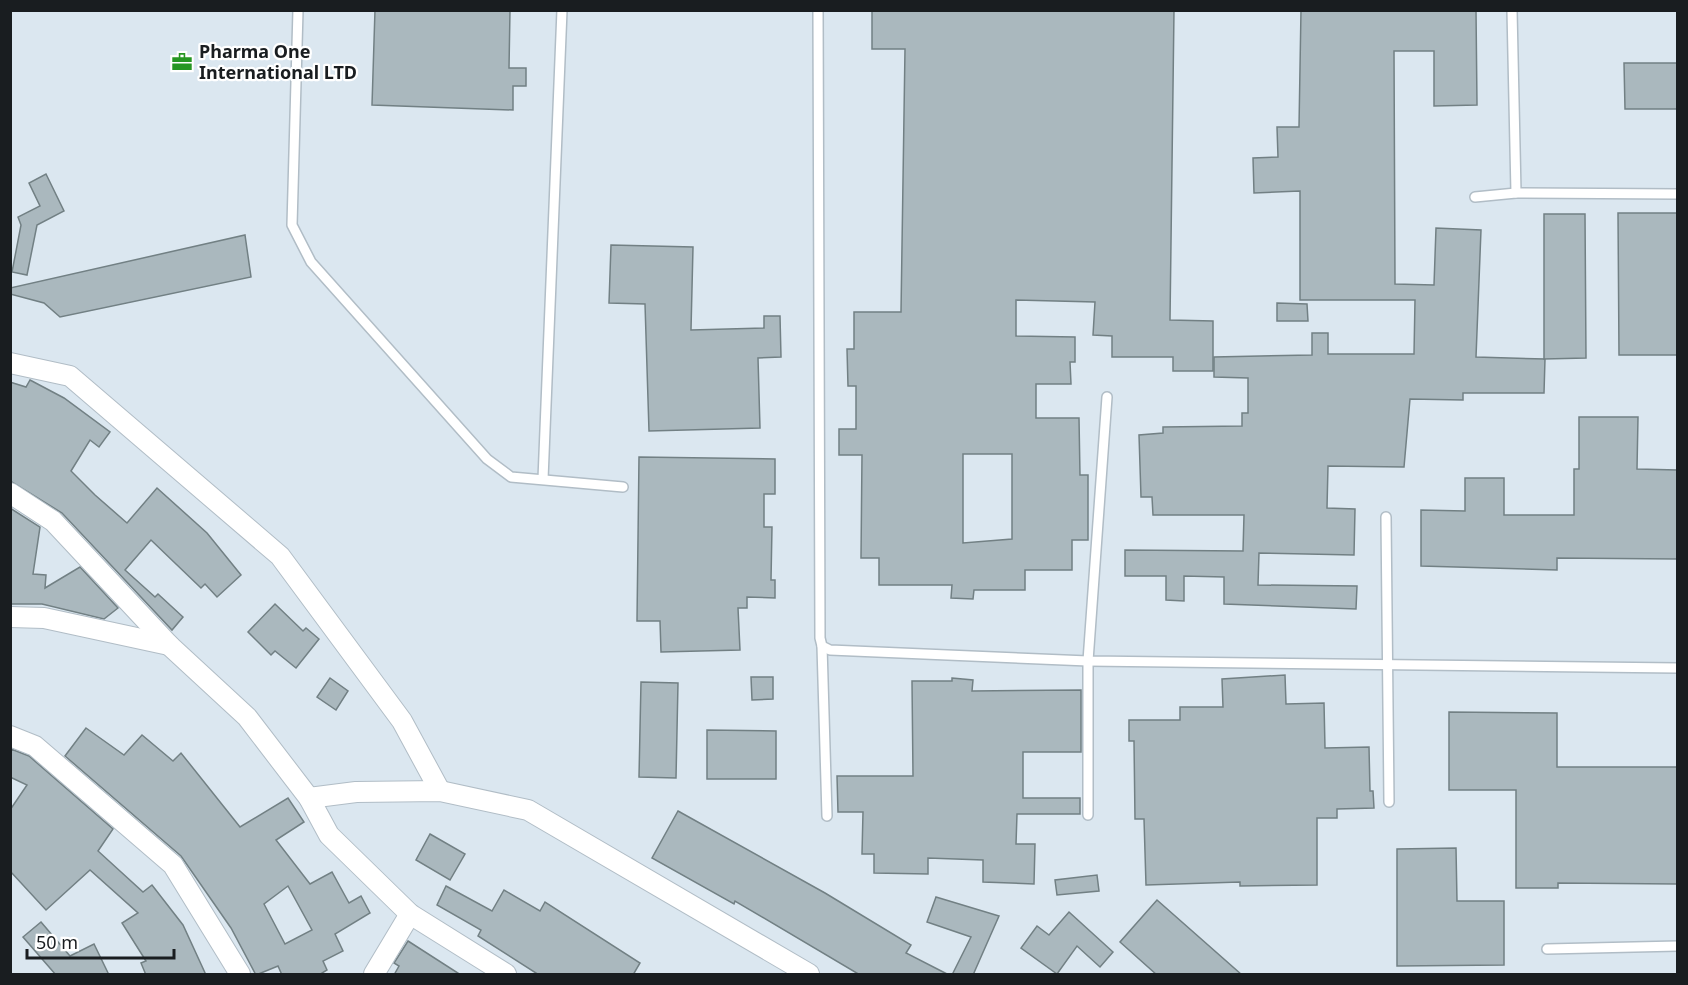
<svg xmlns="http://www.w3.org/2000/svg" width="1688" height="985" viewBox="0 0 1688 985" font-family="'Noto Sans',sans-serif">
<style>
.building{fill:#aab8be;stroke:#728084;stroke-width:1.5;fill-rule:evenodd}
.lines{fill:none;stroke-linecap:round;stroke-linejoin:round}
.lane-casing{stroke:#b1bdc6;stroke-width:12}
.street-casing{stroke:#b1bdc6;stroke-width:22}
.lane{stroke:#fff;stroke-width:9}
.street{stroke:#fff;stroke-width:20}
.labels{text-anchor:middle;stroke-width:4.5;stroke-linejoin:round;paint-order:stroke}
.poi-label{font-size:18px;font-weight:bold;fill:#191d20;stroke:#fff;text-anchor:start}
</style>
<rect width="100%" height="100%" fill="#dbe7f0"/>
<g class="building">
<path d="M375,10H510L509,68H526V86H513V110L372,105Z"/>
<path d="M872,10H1174L1170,320L1213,321V371H1173V357H1112V336L1093,335L1095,302L1016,300V336L1075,337V362H1070L1071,384H1036V418H1079L1080,475H1088V540H1072V570H1025V590H974L973,599L951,598L952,585H879V558H861L862,455H839V429H856V386H848L847,349H854V312H901L905,49H872ZM963,454H1012V539L963,543Z"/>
<path d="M1301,10H1476L1477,105L1434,106V51H1394L1395,284L1434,285L1436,228L1481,230L1476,357L1545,359L1544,393H1463V400L1410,399L1404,467L1328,466L1327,508L1355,509L1354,555L1259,553L1258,585L1357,586L1356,609L1224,604V577L1184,576V601L1166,600V576H1125V550L1243,551L1244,515H1153L1152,497H1141L1139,435L1163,433V427L1242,426V413H1248V378L1214,377V357L1312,355V333H1328V354H1414L1415,300H1300V191L1254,193L1253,158L1278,157L1277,127H1299Z"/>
<path d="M1624,63H1677V109H1625Z"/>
<path d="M46,174L64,211L37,225L27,275L12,272L21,225L18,217L40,206L29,183Z"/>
<path d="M1618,213H1677V355H1619Z"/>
<path d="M1544,214H1585L1586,358L1544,359Z"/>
<path d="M245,235L251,277L60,317L44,303L10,294V288Z"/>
<path d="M611,245L693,247L691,330L764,328V316H780L781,357L758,358L760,428L649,431L645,304L609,303Z"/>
<path d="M1277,303L1307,304L1308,321H1277Z"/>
<path d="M30,380L64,398L110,432L99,447L90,440L71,471L95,495L127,523L157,488L207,533L241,575L217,597L205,584L201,588L151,540L125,570L155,597L158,594L183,617L172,630L62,513L10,481V382L26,387Z"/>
<path d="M1579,417H1638L1637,469L1677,470V559L1557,558V570L1421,566V510L1465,511V478H1504V515H1574V469H1579Z"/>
<path d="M639,457L775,459V494H764V527H772L771,580H775V598L747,597V608H738L740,650L661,652L660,621H637Z"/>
<path d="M10,508L40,527L33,574L46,575L45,588L80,567L118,608L104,619L42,604H10Z"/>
<path d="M275,604L303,631L306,628L319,639L296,668L275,651L271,655L248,632Z"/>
<path d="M1285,675L1286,704L1324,703L1325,748L1369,747L1370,791H1373L1374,808L1337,809V818H1317V885L1240,886V882L1146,885L1144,819H1135L1134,741H1129V720H1180V707H1223L1222,679Z"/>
<path d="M751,677H773V699L752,700Z"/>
<path d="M330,678L348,691L336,710L317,697Z"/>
<path d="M952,678L973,680L972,691L1081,690V752H1023V798H1080V814H1017L1016,844H1035L1034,884L983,882V860L928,858V874L874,873V854H862L863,812H838L837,776H913L912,681H952Z"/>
<path d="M641,682L678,683L676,778L639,777Z"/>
<path d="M1449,712L1557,713V767H1677V884L1558,883V888H1516V790H1449Z"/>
<path d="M86,728L124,755L142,735L173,761L181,753L240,827L288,798L304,822L276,840L310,884L332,872L349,903L361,896L370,913L335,934L343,951L323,961L327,970L319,975H282L278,966L256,975L231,928L181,856L65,756ZM288,886L312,930L285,944L264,904Z"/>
<path d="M707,730L776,731V779H707Z"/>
<path d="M11,749L29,756L113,829L98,851L143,892L152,885L183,925L206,975H146L141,963L146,961L122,923L138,913L90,870L46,910L10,871V810L27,785L10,777Z"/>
<path d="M678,811L825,893L911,945L906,953L949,975H860L735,901L734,904L652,858Z"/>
<path d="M430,834L465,854L450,880L416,860Z"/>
<path d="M1456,848L1457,901H1504V965L1397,966V849Z"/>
<path d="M1097,875L1099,891L1057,895L1055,880Z"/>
<path d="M446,886L492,911L504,890L540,911L545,902L640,963L633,975H539L478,936L481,930L437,905Z"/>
<path d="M936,897L999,916L973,975H952L971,937L927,922Z"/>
<path d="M1157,900L1242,975H1157L1120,942Z"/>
<path d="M1069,912L1113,952L1100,967L1077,946L1057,974L1021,948L1037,926L1049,935Z"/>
<path d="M41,922L70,956L94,944L109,975H56L23,937Z"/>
<path d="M408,941L461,975H394L399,966L394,963Z"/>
</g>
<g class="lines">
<g class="lane-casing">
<g id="lane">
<path d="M298,10L292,225L311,262L487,459L511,477L623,487"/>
<path d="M818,10L820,638L822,646L830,650L1088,661L1678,668"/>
<path d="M1512,10L1516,193"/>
<path d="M1475,197L1516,193L1678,194"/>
<path d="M543,479L562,10"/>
<path d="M1386,517L1389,802"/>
<path d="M822,646L827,816"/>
<path d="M1088,815V661L1107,397"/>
<path d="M1547,949L1678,946"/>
</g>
</g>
<g class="street-casing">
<g id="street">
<path d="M10,363L70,376L280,556L402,721L440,791"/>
<path d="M10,493L53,521L169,645L247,717L309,798L356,792L440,791L528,810L809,974"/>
<path d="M10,617L44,618L169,645"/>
<path d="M10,736L35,746L173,865L240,974"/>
<path d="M309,798L329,835L410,914L506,974"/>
<path d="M374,974L410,914"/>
</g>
</g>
<use href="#lane" class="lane"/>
<use href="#street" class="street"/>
</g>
<defs>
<g id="office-bare" transform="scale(1.62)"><path d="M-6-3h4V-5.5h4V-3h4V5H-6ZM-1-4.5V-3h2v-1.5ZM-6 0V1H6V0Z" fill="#269622" stroke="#fff" stroke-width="2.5" paint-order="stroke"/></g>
</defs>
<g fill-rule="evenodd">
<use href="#office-bare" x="182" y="62"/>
</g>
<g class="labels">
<g class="poi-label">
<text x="199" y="58">Pharma One<tspan x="199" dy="21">International LTD</tspan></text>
</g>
</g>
<rect width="1688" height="985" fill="none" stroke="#191d20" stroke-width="24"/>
<path d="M27 949v9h147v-9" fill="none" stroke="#191d20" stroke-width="3"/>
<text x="36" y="949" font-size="18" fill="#191d20" stroke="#ffffff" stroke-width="4.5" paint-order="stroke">50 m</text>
</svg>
